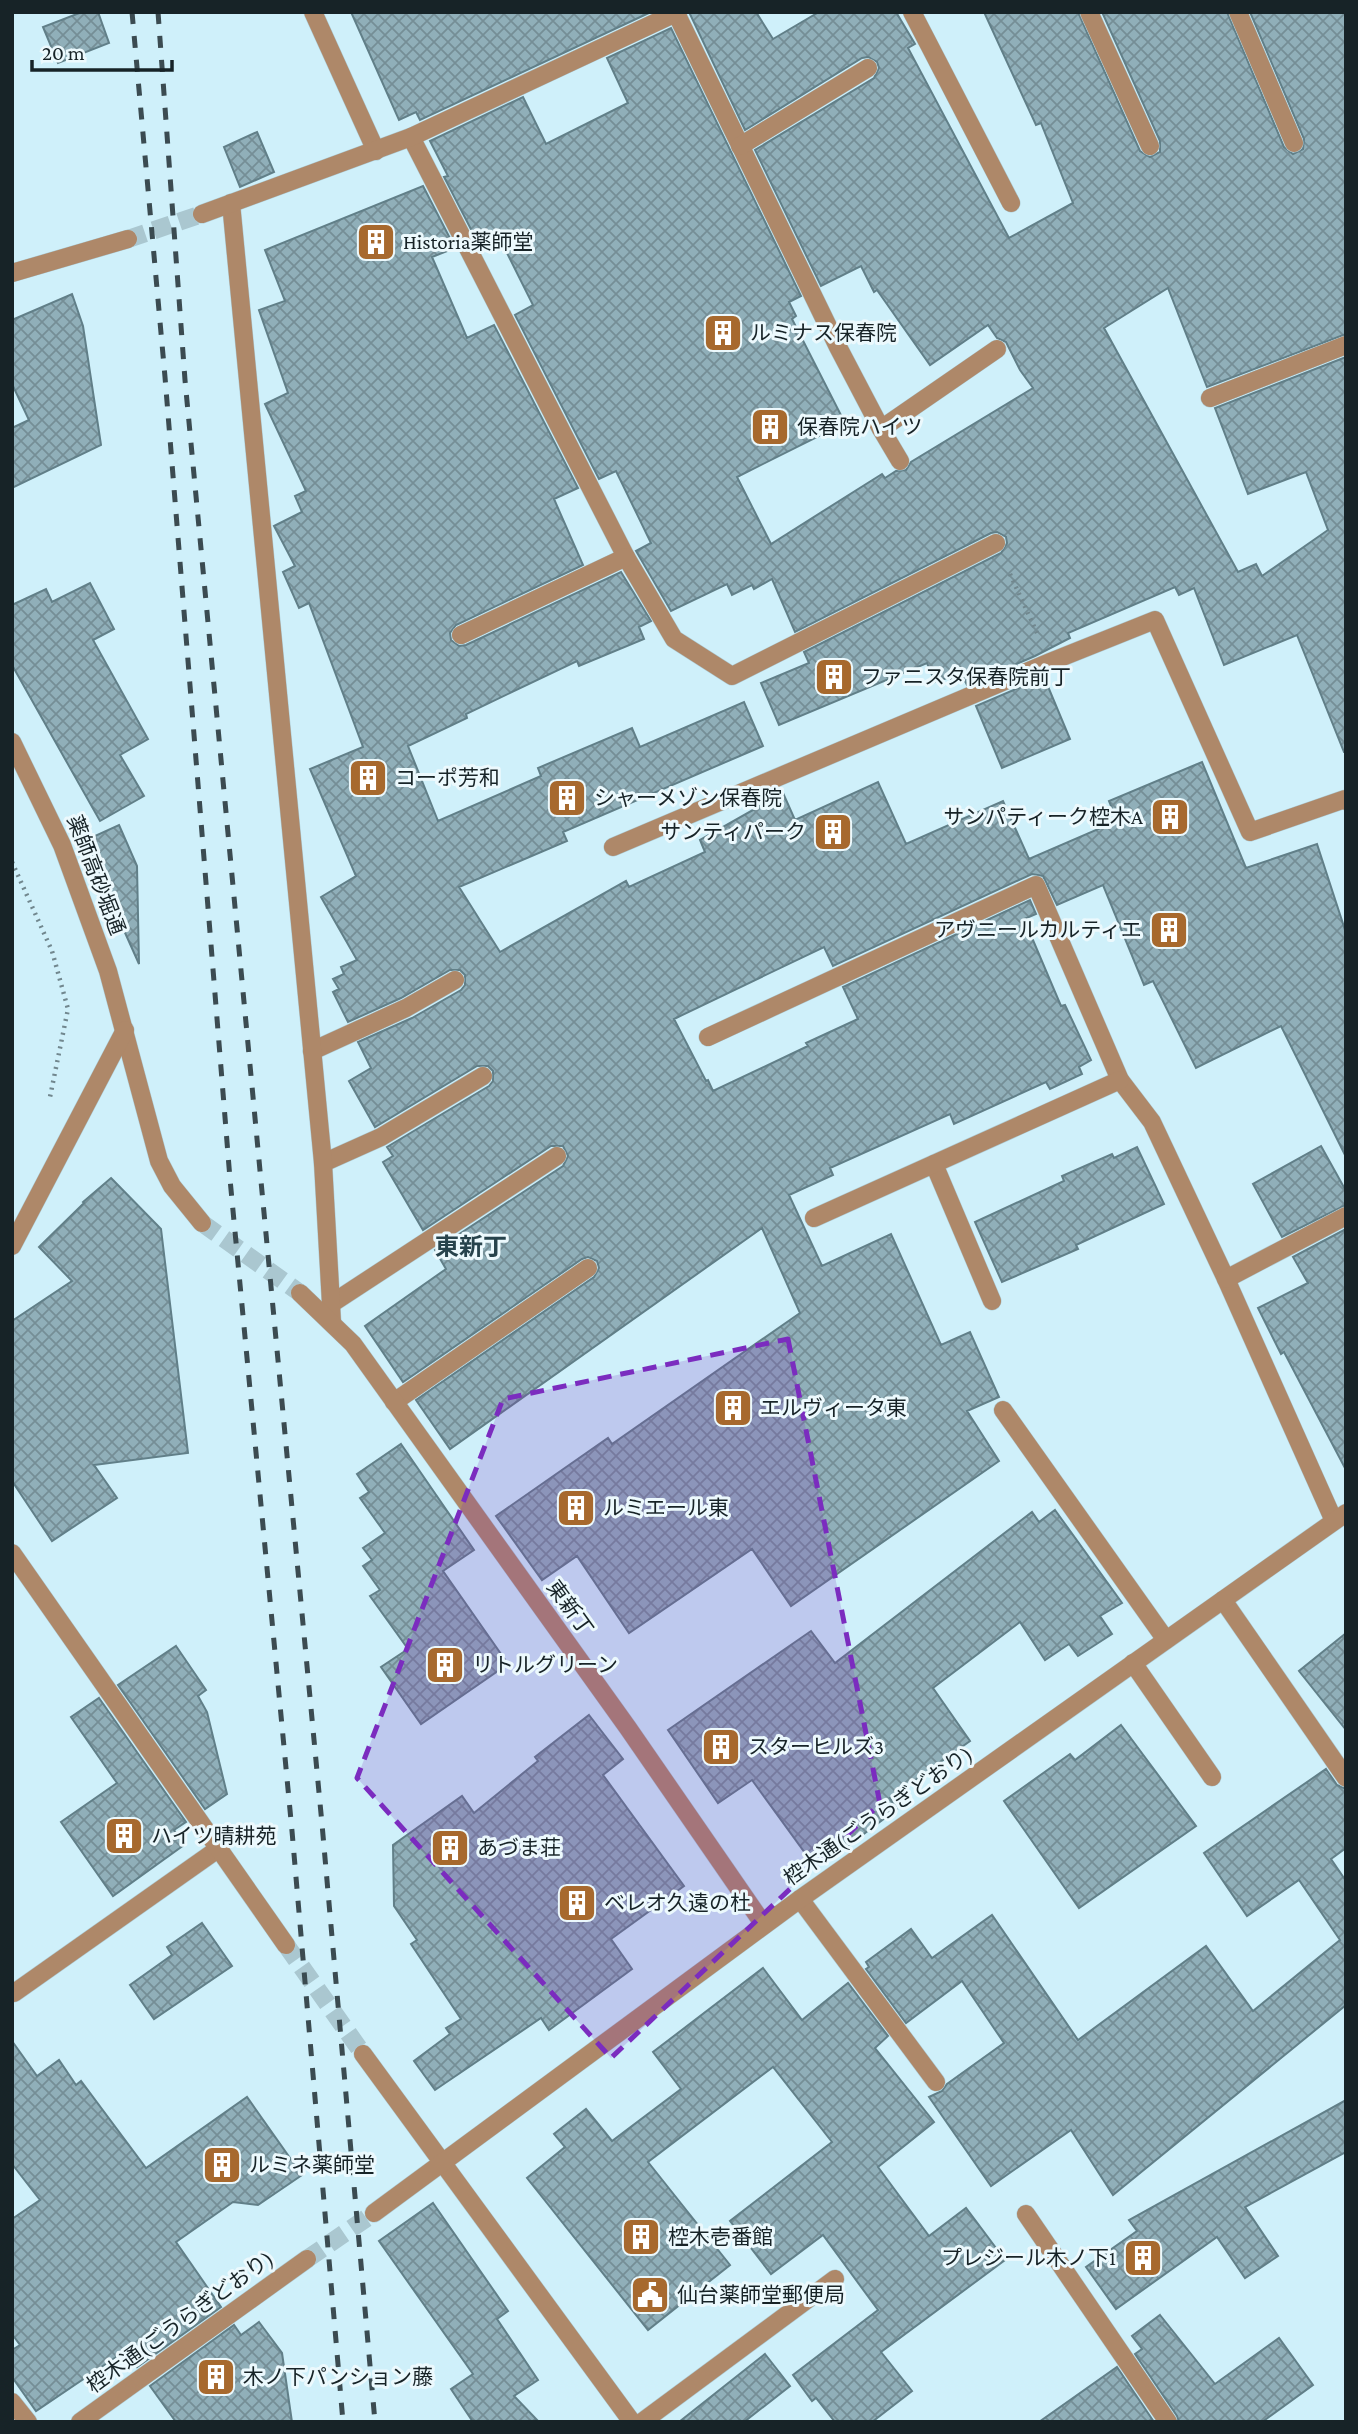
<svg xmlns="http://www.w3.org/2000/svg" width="1358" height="2434" viewBox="0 0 1358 2434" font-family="'Crimson Pro','Noto Sans JP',serif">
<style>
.building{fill:url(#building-cross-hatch);stroke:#617f88;stroke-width:2}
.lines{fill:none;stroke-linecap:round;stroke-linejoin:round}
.street-tunnel{stroke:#aac7d0;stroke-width:18;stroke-dasharray:18 9;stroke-linecap:butt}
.lane-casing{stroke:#aecbd4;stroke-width:19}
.street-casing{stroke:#aecbd4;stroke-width:19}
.path{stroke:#71878e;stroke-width:4.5;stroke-dasharray:2 5;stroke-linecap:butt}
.lane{stroke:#ae8869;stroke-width:18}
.street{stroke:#ae8869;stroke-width:18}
.rail{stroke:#3b4b51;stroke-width:5;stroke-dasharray:12 12;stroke-linecap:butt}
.marked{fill:#7b2cbf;fill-opacity:0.2;stroke:#7b2cbf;stroke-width:5;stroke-dasharray:14 9;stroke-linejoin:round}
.labels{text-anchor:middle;stroke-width:6;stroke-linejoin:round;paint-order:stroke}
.poi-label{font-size:21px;fill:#172327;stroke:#ecf9fd;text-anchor:start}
.street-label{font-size:21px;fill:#172327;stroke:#ecf9fd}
.quarter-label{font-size:24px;font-weight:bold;fill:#27434c;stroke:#ecf9fd}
</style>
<defs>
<pattern id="building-cross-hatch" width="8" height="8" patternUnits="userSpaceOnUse" patternTransform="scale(1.75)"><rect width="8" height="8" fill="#90afb9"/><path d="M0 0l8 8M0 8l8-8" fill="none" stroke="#758e96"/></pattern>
</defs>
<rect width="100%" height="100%" fill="#cff0fa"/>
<g class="building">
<path d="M82,12H98L109,43L58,63L43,27Z"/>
<path d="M351,12H651L420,120L416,112L399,120Z"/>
<path d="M689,12H756L773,39L819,12H896L915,44L908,48L1009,238L1073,203L1041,123L1036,125L984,12H1078L1140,151L1150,157L1160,152V141L1102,12H1227L1284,147L1293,154L1303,149L1304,139L1250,12H1346V334L1207,387L1168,288L1104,328L1238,572L1256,564L1262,576L1328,530L1306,472L1248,494L1215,408L1346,357V752H1344L1297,635L1224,665L1194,588L1179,595L1175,587L1068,633L1070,638L1035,656L967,685L963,677L952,682L950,677L935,682L927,663L779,725L761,683L809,663L804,652L1001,553L1007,543L1006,537L997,532L991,533L795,632L772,579L754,589L752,585L732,595L727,584L671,611L636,551L651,543L616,471L599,479L515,315L533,305L496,231L476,239L444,177L448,176L430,141L523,97L546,144L628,103L607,58L671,28L801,296L789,302L796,316L792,319L845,423L737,477L771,544L882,474L885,478L896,471L906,470L911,462L1033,388L1020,370L1006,342L997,338L988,325L930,365L877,290L874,292L861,266L821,286L755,150L874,78L879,68L877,62L868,57L862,58L745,130Z"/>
<path d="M257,132L274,172L240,187L224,147Z"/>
<path d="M423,186L455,248L432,257L467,338L494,325L578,488L554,499L583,565L456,625L450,633L451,640L459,646L466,645L621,572L651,621L639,627L644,639L579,666L577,661L466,714L467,718L408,746L438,821L541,776L538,768L632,728L640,747L744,702L763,746L563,832L567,841L459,887L500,952L626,881L629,887L705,852L700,840L783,793L795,820L878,782L906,844L1003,801L1029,859L1117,821L1109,801L1202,762L1246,868L1317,844L1346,933V1157L1281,1026L1196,1068L1153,981L1144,985L1103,885L1057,905L1043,876L1032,874L833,966L824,947L674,1019L706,1081L708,1080L713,1091L808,1046L806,1043L858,1019L843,987L1030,900L1036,914L1024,919L1061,1006L1065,1005L1091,1060L1079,1067L1082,1074L1050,1089L1046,1082L954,1124L950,1114L830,1168L833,1175L789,1195L822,1266L891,1234L941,1345L970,1332L999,1397L967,1411L999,1461L791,1606L752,1549L629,1633L577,1556L542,1580L496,1516L608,1438L612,1444L800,1313L762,1228L450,1449L416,1400L594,1277L599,1268L597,1261L588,1257L582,1259L403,1382L365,1326L446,1269L435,1250L563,1166L568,1156L563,1146H551L423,1230L383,1162L393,1156L387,1147L489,1086L493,1081V1071L488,1066H477L375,1127L349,1081L371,1068L358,1042L412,1018L461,990L465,985V975L460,970H450L401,998L348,1022L333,992L339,989L333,979L344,974L341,967L357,960L321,897L356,876L310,769L363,747L309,603L299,608L283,572L295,566L274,526L302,512L295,496L306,491L265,404L288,393L259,310L285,301L265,250Z"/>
<path d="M72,294L83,326L101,445L12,488V428L29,420L12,384V320Z"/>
<path d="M90,583L114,629L93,640L148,739L120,755L144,796L100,821L12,665V605L46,589L52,602Z"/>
<path d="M1044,677L1070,739L1002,768L976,706Z"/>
<path d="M119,825L137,866L139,964L84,841Z"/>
<path d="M1321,1146L1346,1191V1205L1282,1237L1253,1184Z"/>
<path d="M1137,1147L1164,1204L1076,1245L1078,1249L1002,1282L975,1222L1064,1181L1062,1176L1112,1154L1114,1158Z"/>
<path d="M111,1178L161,1229L188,1453L94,1465L117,1498L52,1541L12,1481V1321L72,1281L39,1247L84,1203L83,1202Z"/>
<path d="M1346,1229V1470L1284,1352L1281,1354L1258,1308L1308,1283L1293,1257Z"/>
<path d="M401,1444L474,1550L443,1571L508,1664L421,1724L381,1667L408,1649L370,1596L380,1590L363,1566L372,1560L363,1548L385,1533L360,1498L369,1492L357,1474Z"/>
<path d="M1055,1510L1122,1603L1100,1616L1112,1634L1078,1656L1069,1644L1045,1660L1020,1622L933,1688L970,1741L890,1798L897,1809L837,1854L829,1842L808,1857L752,1780L718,1803L668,1730L811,1631L835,1663L1032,1512L1039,1522Z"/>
<path d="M1346,1633V1730L1299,1671Z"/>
<path d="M176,1646L206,1690L198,1696L207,1712L227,1794L205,1809L118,1685Z"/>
<path d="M99,1698L186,1822L174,1830L184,1845L113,1896L61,1822L117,1783L71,1717Z"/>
<path d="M589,1715L623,1759L603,1775L684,1886L611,1939L632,1969L549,2030L541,2018L435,2090L414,2061L450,2034L446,2028L461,2019L411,1944L417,1940L394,1906L393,1845L462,1796L474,1813L538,1761L535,1757Z"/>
<path d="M1121,1725L1196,1826L1079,1908L1004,1801L1070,1754L1075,1760Z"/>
<path d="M1326,1769L1337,1785L1346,1789V1848L1331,1859L1346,1881V2005L1113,2195L1071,2130L991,2186L929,2097L942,2091L947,2084L1004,2043L962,1981L906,2023L866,1969L869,1967L866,1962L911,1929L932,1958L992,1915L1078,2040L1206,1946L1253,2011L1340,1940L1299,1880L1247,1916L1204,1853Z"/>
<path d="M202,1923L232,1966L154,2019L130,1985L172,1955L167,1947Z"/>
<path d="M763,1968L802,2020L848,1983L888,2036L875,2048L934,2122L878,2167L929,2236L966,2208L1005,2260L881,2352L912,2391L872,2422H835L816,2398L812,2401L793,2375L878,2310L823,2235L771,2274L730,2221L832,2142L773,2067L648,2162L730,2265L648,2330L527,2178L565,2147L554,2134L586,2109L612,2141L681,2089L653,2052Z"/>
<path d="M12,2041L37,2076L59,2060L76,2085L81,2081L146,2168L247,2097L302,2175L258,2205L233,2202L176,2242L221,2307L137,2367L125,2351L36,2411L12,2377V2350L20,2345L12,2334V2219L40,2200L12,2164Z"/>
<path d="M1346,2100V2152L1245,2207L1278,2256L1245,2278L1217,2237L1116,2309L1086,2267L1137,2231L1129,2220Z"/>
<path d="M433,2203L508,2311L497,2319L538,2380L514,2396L539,2422H473L451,2389L473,2374L379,2241Z"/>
<path d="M1160,2315L1215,2384L1279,2338L1313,2385L1262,2422H1179L1177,2416L1135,2354L1142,2349L1132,2336Z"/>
<path d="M259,2322L282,2353L292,2422H176L150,2386L234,2325L241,2335Z"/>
<path d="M765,2354L790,2386L744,2422H679Z"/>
<path d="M1117,2367L1154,2422H1039Z"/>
</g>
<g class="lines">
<g class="street-tunnel">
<path d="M128,239L202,214"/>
<path d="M202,1223L300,1293"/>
<path d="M286,1945L363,2054"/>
<path d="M307,2259L374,2213"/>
</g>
<g class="lane-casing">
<g id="lane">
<path d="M313,12L376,151"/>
<path d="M912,12L1011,203"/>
<path d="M1089,12L1150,146"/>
<path d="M1238,12L1294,143"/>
<path d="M676,13L838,347L881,429L900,461"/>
<path d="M411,137L626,557L674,639L732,676L996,543"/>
<path d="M740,146L868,68"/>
<path d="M1210,398L1346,345"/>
<path d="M881,429L997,349"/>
<path d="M461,635L626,557"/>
<path d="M613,847L1050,662L1155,620L1250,832L1345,799L1346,801"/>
<path d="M708,1037L1036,885L1120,1080L1152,1122L1226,1279L1334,1521"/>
<path d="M312,1051L406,1008L455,980"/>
<path d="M323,1163L381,1137L483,1076"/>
<path d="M934,1164L992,1301"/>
<path d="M814,1218L1120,1080"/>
<path d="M1226,1279L1346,1216"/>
<path d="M331,1304L557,1156"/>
<path d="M394,1402L588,1268"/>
<path d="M1003,1410L1166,1640"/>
<path d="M1223,1600L1346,1778"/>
<path d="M1133,1663L1212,1777"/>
<path d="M800,1899L936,2082"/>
<path d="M14,1993L218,1849"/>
<path d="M1026,2214L1168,2422"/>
<path d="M12,2402L28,2422"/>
<path d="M642,2422L835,2279"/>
</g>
</g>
<g class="street-casing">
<g id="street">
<path d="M231,203L323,1163L332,1322"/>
<path d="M202,214L411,137L678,12"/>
<path d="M12,273L128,239"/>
<path d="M12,742L62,845L108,971L159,1161L172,1186L202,1223"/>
<path d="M12,1246L125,1030"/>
<path d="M300,1293L353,1344L628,1728L764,1925"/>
<path d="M12,1553L286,1945"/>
<path d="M363,2054L632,2422"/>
<path d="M374,2213L800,1899L1346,1513"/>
<path d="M80,2422L307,2259"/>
</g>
</g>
<g class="path">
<path d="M1010,574L1037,633"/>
<path d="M12,862L52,951L68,1009L50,1097"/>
</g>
<use href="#lane" class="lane"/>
<use href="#street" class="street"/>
<g class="rail">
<path d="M132,12L165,377L230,1179L292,1831L343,2422"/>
<path d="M158,12L185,380L322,1824L375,2422"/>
</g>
</g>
<path class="marked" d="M788,1339L880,1804L611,2058L357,1778L503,1399Z"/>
<defs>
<g id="building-square" transform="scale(2.0125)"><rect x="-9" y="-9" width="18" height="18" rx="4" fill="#a7692e" stroke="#ecf9fd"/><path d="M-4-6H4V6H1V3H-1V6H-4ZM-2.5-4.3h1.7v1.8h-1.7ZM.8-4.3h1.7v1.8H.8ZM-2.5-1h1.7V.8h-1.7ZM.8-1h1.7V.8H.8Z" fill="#fff"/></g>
<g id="civic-square" transform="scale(2.0125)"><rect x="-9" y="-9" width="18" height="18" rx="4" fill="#a7692e" stroke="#ecf9fd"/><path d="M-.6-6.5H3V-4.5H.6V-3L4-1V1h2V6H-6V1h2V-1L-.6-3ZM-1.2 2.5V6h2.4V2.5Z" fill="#fff"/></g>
</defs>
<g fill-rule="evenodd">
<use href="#building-square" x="376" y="242"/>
<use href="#building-square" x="723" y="333"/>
<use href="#building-square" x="770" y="427"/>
<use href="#building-square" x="834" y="677"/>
<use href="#building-square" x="368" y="778"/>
<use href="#building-square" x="567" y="798"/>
<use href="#building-square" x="1170" y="817"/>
<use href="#building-square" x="833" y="832"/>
<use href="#building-square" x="1169" y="930"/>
<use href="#building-square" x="733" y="1408"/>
<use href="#building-square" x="576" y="1508"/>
<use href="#building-square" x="445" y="1665"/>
<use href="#building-square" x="721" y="1747"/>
<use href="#building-square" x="124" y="1836"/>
<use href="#building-square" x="450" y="1848"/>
<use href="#building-square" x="577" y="1903"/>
<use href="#building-square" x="222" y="2165"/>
<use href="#building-square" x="641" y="2237"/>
<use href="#building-square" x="1143" y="2258"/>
<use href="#civic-square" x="650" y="2295"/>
<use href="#building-square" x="216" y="2377"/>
</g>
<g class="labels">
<g class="poi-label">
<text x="403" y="249">Historia薬師堂</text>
<text x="750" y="340">ルミナス保春院</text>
<text x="797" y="434">保春院ハイツ</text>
<text x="861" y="684">ファニスタ保春院前丁</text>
<text x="395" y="785">コーポ芳和</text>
<text x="594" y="805">シャーメゾン保春院</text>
<text x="1143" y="824" text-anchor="end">サンパティーク椌木A</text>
<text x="806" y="839" text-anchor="end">サンティパーク</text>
<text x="1142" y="937" text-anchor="end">アヴニールカルティエ</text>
<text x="760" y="1415">エルヴィータ東</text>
<text x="603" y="1515">ルミエール東</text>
<text x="472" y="1672">リトルグリーン</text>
<text x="748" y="1754">スターヒルズ3</text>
<text x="151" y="1843">ハイツ晴耕苑</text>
<text x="477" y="1855">あづま荘</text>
<text x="604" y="1910">ベレオ久遠の杜</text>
<text x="249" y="2172">ルミネ薬師堂</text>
<text x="668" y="2244">椌木壱番館</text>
<text x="1116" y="2265" text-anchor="end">プレジール木ノ下1</text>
<text x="677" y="2302">仙台薬師堂郵便局</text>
<text x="243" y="2384">木ノ下パンション藤</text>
</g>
<g class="street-label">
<text transform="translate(96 875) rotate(69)" y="7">薬師高砂堀通</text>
<text transform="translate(570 1608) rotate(54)" y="7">東新丁</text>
<text transform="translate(878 1816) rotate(-35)" y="7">椌木通(ごうらぎどおり)</text>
<text transform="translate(180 2322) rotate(-36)" y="7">椌木通(ごうらぎどおり)</text>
</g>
<g class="quarter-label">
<text x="471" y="1255">東新丁</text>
</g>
</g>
<rect width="1358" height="2434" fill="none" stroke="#172327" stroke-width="28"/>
<path d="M32 60v10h140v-10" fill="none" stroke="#172327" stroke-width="3.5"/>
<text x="42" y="60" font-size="21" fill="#172327" stroke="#ecf9fd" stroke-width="5" paint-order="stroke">20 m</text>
</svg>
